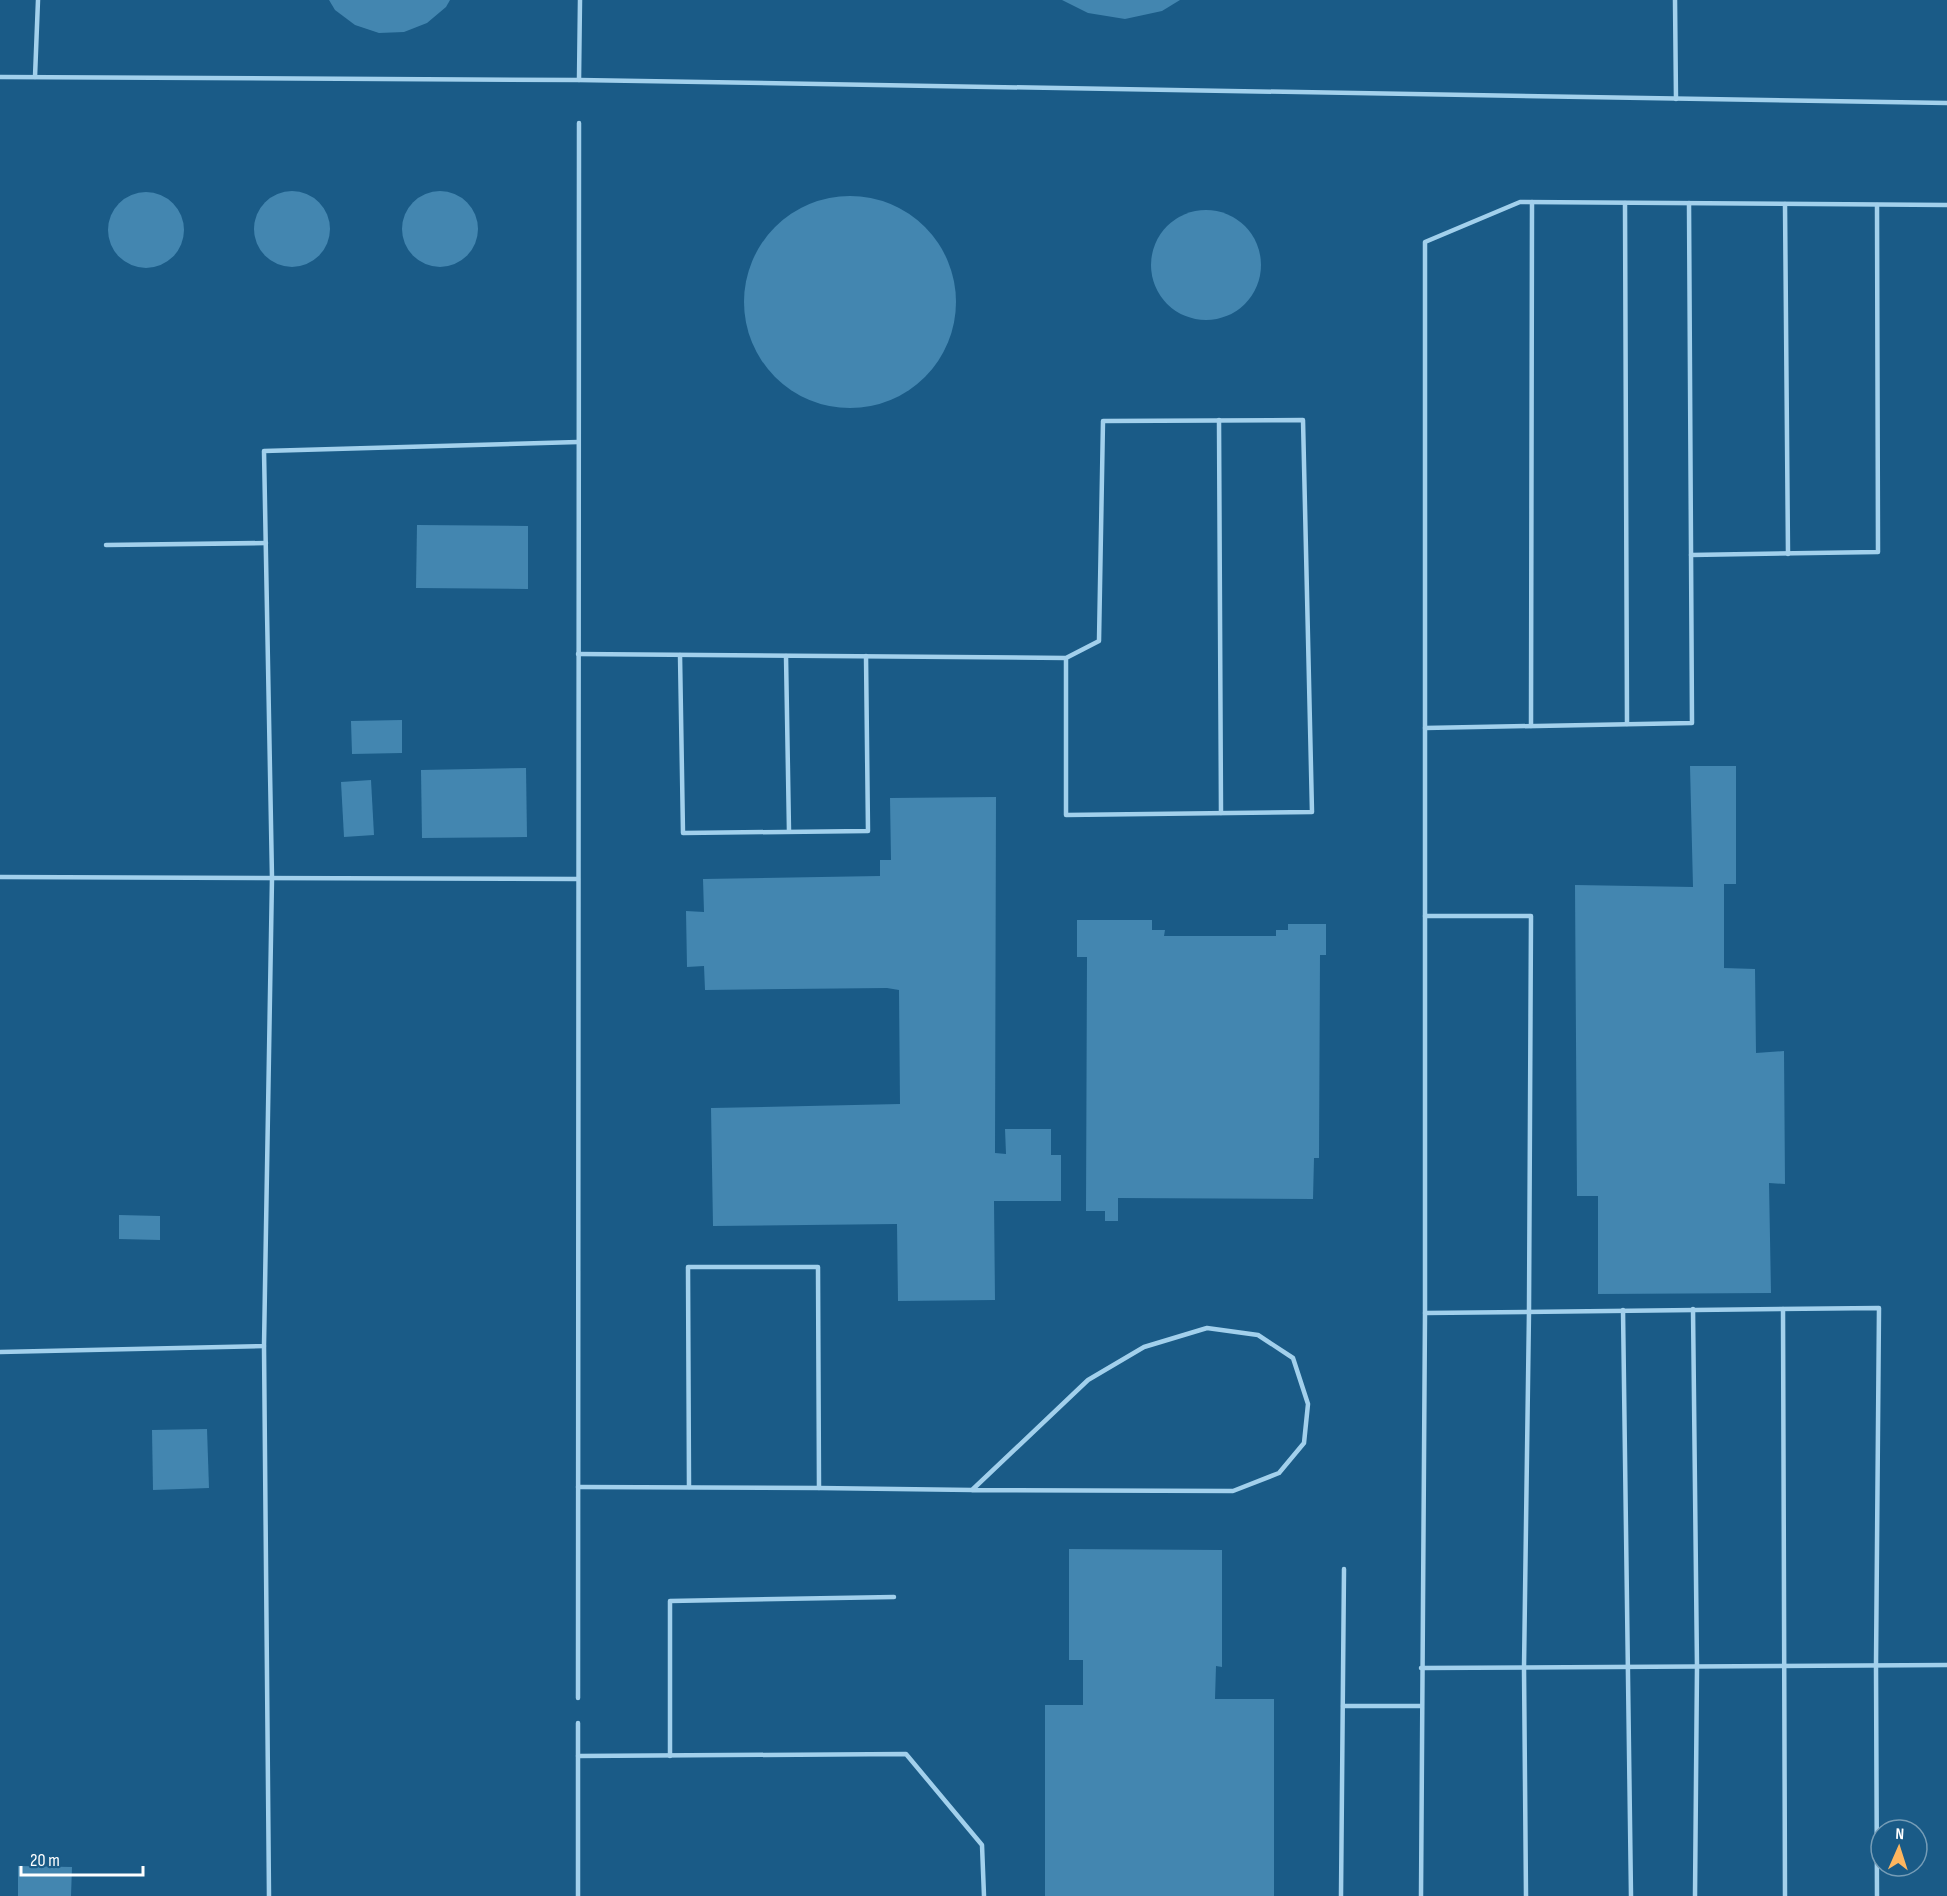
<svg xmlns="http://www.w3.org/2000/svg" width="1947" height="1896" viewBox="0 0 1947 1896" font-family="'Sofia Sans Condensed',sans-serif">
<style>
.building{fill:#4386b0}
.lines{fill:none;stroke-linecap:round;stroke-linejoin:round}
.lane{stroke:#a2d0ec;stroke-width:4.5}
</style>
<rect width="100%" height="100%" fill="#1a5b87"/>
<g class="building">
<path d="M329,0H450L446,7L427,23L404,32L379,33L355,25L335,10Z"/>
<path d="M1062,0H1180L1162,11L1125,19L1088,13Z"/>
<circle cx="440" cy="229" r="38"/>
<circle cx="292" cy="229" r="38"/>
<circle cx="146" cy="230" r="38"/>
<circle cx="850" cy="302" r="106"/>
<circle cx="1206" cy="265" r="55"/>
<path d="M417,525L528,526V589L416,588Z"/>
<path d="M402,720V753L352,754L351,721Z"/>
<path d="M1690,766H1736V884H1724V968L1755,969L1756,1053L1784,1051L1785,1184L1769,1183L1771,1293L1598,1294V1196H1577L1575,885L1693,887Z"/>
<path d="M526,768L527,837L422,838L421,770Z"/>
<path d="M371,780L374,835L344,837L341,782Z"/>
<path d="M996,797L995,1153L1006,1154L1005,1129H1051V1155H1061V1201H994L995,1300L898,1301L897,1224L713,1226L711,1108L900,1104L899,990L887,988L705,990L704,966L687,967L686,911L704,912L703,879L880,876V860H891L890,798Z"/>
<path d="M1077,920H1152V930H1165L1164,936H1276V930H1288V924H1326V955H1320L1319,1158H1314L1313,1199L1118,1198V1221H1105V1211H1086L1087,957H1077Z"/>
<path d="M119,1215L160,1216V1240L119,1239Z"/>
<path d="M207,1429L209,1488L153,1490L152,1430Z"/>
<path d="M1069,1549L1222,1550V1667L1216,1666L1215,1699H1274V1896H1045V1705H1083V1660H1069Z"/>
<path d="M18,1866L72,1867L71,1896H18Z"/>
</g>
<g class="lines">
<g class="lane">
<path d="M1675,0L1676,99"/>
<path d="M0,77L579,80L1947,103"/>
<path d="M35,77L38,0"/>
<path d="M579,80L580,0"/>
<path d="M1625,203L1627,724"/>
<path d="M1785,204L1788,554"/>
<path d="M1219,420L1221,813"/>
<path d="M106,545L266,543"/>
<path d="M1691,555L1878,552L1877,205"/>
<path d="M578,654L1066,658V815L1312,812L1303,420L1103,421L1099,641L1066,658"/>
<path d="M680,655L683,833L868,831L866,656"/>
<path d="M786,656L789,831"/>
<path d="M1531,726L1532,202"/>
<path d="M1425,728L1692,723L1689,203"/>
<path d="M0,877L578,879"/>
<path d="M1425,916H1531L1529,1311L1524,1668L1526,1896"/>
<path d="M1693,1309L1697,1667L1695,1896"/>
<path d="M1783,1309L1785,1896"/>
<path d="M1623,1310L1631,1896"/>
<path d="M1425,1313L1879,1308L1876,1665L1877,1896"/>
<path d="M264,1346L269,1896"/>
<path d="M0,1352L264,1346L272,878L264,451L578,442"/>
<path d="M578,1487L819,1488L972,1490L1233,1491L1279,1473L1304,1443L1308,1404L1293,1358L1258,1335L1207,1328L1144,1347L1088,1380L972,1490"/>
<path d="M689,1487L688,1267H818L819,1488"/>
<path d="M1421,1668L1947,1665"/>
<path d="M578,1698L579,123"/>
<path d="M1343,1706H1421"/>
<path d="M578,1723V1896"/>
<path d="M578,1756L906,1754L982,1845L984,1896"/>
<path d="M670,1756V1601L894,1597"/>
<path d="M1341,1896L1344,1569"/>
<path d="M1421,1896L1425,1313V242L1520,202L1947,205"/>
</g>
</g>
<g transform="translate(1899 1848) rotate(3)"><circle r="28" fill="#1a5b87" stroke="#769db7" stroke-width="1.5"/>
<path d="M0-4.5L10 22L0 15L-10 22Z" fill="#feb65f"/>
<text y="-9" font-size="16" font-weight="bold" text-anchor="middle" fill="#ffffff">N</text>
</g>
<path d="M21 1866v9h122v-9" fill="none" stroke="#ffffff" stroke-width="3"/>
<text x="30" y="1866" font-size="18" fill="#ffffff" stroke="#1a5b87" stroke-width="4.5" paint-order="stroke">20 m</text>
</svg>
